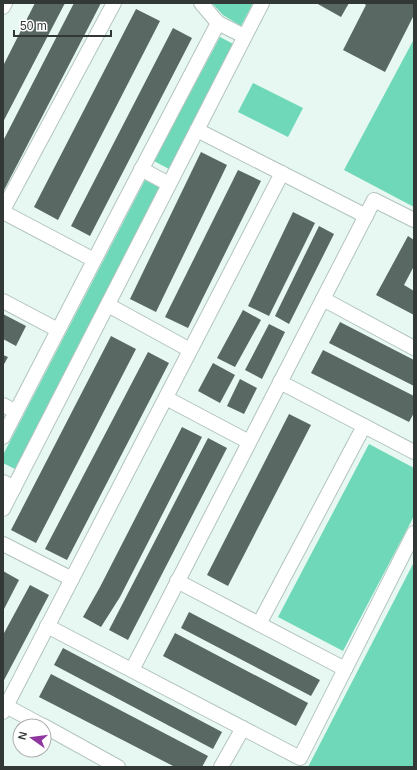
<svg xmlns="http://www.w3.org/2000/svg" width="417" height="770" viewBox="0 0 417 770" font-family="Arial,sans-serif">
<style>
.green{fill:#6fd8b8}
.building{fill:#596862}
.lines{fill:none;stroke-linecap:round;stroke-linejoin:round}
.street-casing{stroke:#b3c4be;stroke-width:16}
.street{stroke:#fff;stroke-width:14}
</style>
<rect width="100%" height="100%" fill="#e6f8f1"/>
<g class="green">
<path d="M212,3H253L241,26L223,15Z"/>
<path d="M220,37L235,45L169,169L154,161Z"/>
<path d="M414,39V207L344,170Z"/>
<path d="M253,83L303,108L288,137L238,112Z"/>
<path d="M145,180L160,188L15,469L3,463V455Z"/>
<path d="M369,444L414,468V516L343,651L278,617Z"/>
<path d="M414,562V767H308Z"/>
</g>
<g class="building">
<path d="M35,3H65L3,122V66Z"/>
<path d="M74,3H101L3,192V141Z"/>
<path d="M316,3H349L341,17Z"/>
<path d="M363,3H414V15L385,72L343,50L366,5Z"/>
<path d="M136,9L160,21L58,220L34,207Z"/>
<path d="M173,28L192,38L90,236L71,226Z"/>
<path d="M201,152L227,165L156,312L130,299Z"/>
<path d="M238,170L261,181L188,328L165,317Z"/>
<path d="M293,212L315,223L269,316L248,306Z"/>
<path d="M319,226L334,234L289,324L275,316Z"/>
<path d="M408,236L414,240V266L404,285L414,291V315L376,295Z"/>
<path d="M243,310L261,320L235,367L217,358Z"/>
<path d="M3,314L26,326L16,346L3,339Z"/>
<path d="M340,322L414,360V386L329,343Z"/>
<path d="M269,324L285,332L262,379L245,370Z"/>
<path d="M111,336L136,349L36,543L11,530Z"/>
<path d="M323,350L414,396V413L409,422L311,373Z"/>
<path d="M148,352L169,363L67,560L45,549Z"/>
<path d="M3,355L8,357L3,366Z"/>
<path d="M213,363L235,375L220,403L198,391Z"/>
<path d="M240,379L257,388L244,414L227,406Z"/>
<path d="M289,414L311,425L228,586L207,575Z"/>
<path d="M182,427L202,437L120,597L101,627L83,617L100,587Z"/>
<path d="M208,438L227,448L128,640L109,630Z"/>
<path d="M3,571L19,580L3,611Z"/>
<path d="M30,585L49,595L3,682V635Z"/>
<path d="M189,612L320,680L311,696L181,628Z"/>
<path d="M175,633L308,703L296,726L163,656Z"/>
<path d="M63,648L222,732L213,749L54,665Z"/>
<path d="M51,674L208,756L202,767H175L39,697Z"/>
</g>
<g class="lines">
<g class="street-casing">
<g id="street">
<path d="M201,3L218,23L244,36"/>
<path d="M3,7L5,3"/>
<path d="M197,130L366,216"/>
<path d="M141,169L169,184"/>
<path d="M3,210L114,3"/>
<path d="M3,212L94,260"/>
<path d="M323,299L414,348"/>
<path d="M3,301L58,330"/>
<path d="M108,305L190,350"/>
<path d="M280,382L414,452"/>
<path d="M166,398L249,442"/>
<path d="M3,405L16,412"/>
<path d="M3,437L116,218L218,23"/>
<path d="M3,482L14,488"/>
<path d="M3,509L262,3"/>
<path d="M3,544L72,579"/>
<path d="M177,581L345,669"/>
<path d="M259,624L364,426"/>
<path d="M47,626L300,758L414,533"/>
<path d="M132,670L374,200L414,220"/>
<path d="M6,706L43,726"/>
<path d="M3,712L282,173"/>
<path d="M44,726L118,767"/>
<path d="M221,767L243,728"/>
</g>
</g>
<use href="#street" class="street"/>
</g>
<rect width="417" height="770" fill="none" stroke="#313836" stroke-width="8"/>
<g transform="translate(32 738) rotate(284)"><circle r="19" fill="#ffffff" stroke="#adafaf"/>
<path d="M0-3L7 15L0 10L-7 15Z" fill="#9036a1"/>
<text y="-6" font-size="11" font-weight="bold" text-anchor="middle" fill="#313836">N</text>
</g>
<path d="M14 30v6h97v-6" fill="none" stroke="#313836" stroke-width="2"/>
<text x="20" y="30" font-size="12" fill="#313836" stroke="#ffffff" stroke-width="3" paint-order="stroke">50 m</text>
</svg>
